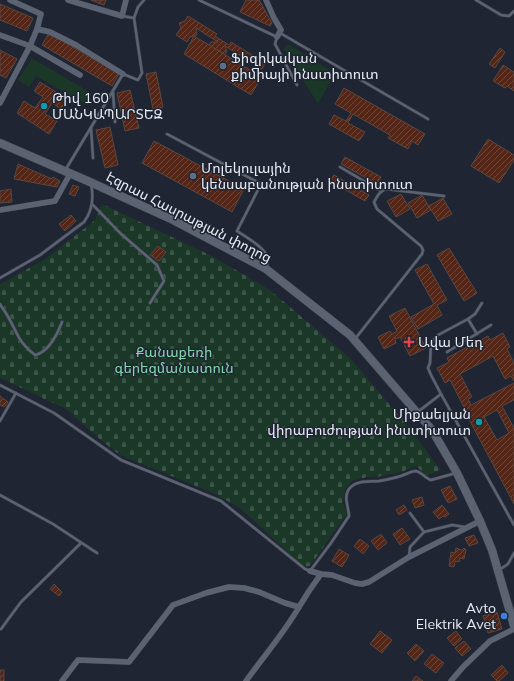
<svg xmlns="http://www.w3.org/2000/svg" width="514" height="681" viewBox="0 0 514 681" font-family="Mulish,'Noto Sans Armenian',sans-serif">
<style>
.green{fill:#1a3728}
.cemetery{fill:url(#cemetery-stones)}
.building{fill:url(#building-hatch);stroke:#584741;fill-rule:evenodd}
.lines{fill:none;stroke-linecap:round;stroke-linejoin:round}
.lane-casing{stroke:#3a3f4a;stroke-width:3.5}
.street-casing{stroke:#3a3f4a;stroke-width:6}
.secondary-casing{stroke:#3a3f4a;stroke-width:9}
.lane{stroke:#5b6271;stroke-width:2.5}
.street{stroke:#5b6271;stroke-width:5.5}
.secondary{stroke:#5b6271;stroke-width:8}
.service-dot{fill:#5c6f8a;stroke:#1f2532;stroke-width:1.5}
.culture-dot{fill:#0f9aa8;stroke:#1f2532;stroke-width:1.5}
.health-dot{fill:#e0444e;stroke:#1f2532;stroke-width:1.5}
.shop-dot{fill:#3f7fe0;stroke:#1f2532;stroke-width:1.5}
.labels{text-anchor:middle;stroke-width:3;stroke-linejoin:round;paint-order:stroke}
.poi-label{font-size:14px;fill:#e7ebf4;stroke:#1f2532;text-anchor:start}
.street-label{font-size:14px;fill:#e7ebf4;stroke:#1f2532}
.park-label{font-size:14px;fill:#83d6aa;stroke:#1f2532}
</style>
<defs>
<pattern id="cemetery-stones" width="16" height="16" patternUnits="userSpaceOnUse"><rect width="16" height="16" fill="#1a3728"/><path d="M2 7V4a2 2 0 0 1 4 0v3zM10 15v-3a2 2 0 0 1 4 0v3z" fill="#3b5448"/></pattern>
<pattern id="building-hatch" width="6" height="6" patternUnits="userSpaceOnUse"><rect width="6" height="6" fill="#542617"/><path d="M-1 1l2-2M0 6l6-6M5 7l2-2" fill="none" stroke="#6d4639"/></pattern>
</defs>
<rect width="100%" height="100%" fill="#1f2532"/>
<g class="green">
<path d="M288,44L335,73L318,104L284,49Z"/>
<path d="M32,58L91,93L85,104L36,76L29,87L18,80Z"/>
</g>
<path class="cemetery" d="M102,204L212,256L270,290L351,359L415,435L441,471L426,475L416,466L401,472L377,477H367L352,481L345,489L343,503L347,514L310,566L303,567L240,508L213,493L120,455L103,442L66,409L0,378V284L45,259L94,221Z"/>
<g class="building">
<path d="M91,0H106L104,5Z"/>
<path d="M246,0H259L272,23L270,26L240,12Z"/>
<path d="M0,4L33,18L27,31L0,20Z"/>
<path d="M188,16L217,34L215,36L229,45L231,42L265,63L262,69L225,46L227,51L225,55L209,45L211,42H218L196,28L197,35L190,37L187,42L176,35L181,28L179,23L185,21Z"/>
<path d="M49,33L119,74L112,86L42,45Z"/>
<path d="M194,36L262,77L251,95L184,54Z"/>
<path d="M500,48L505,52L495,68L489,64Z"/>
<path d="M0,50L17,59L6,78L0,75Z"/>
<path d="M503,65L514,72V91L507,86L505,88L493,81Z"/>
<path d="M156,72L163,107L153,109L146,74Z"/>
<path d="M40,82L67,99L61,109L52,103L45,114L57,121L49,134L17,113L24,101L35,108L43,97L34,91Z"/>
<path d="M344,88L425,134L418,145L412,141L408,149L388,138L390,135L353,114L348,123L365,132L359,141L329,124L334,115L346,121L351,113L335,104Z"/>
<path d="M130,90L139,128L125,131L117,93Z"/>
<path d="M110,127L118,165L105,168L96,130Z"/>
<path d="M488,139L514,155V160L499,183L471,166Z"/>
<path d="M154,141L244,189L232,212L142,163Z"/>
<path d="M345,157L381,177L377,184L341,164Z"/>
<path d="M18,164L52,179L53,177L60,181L57,187L14,179Z"/>
<path d="M334,175L369,195L365,201L330,181Z"/>
<path d="M73,185L79,187L75,196L69,194Z"/>
<path d="M11,189L12,202L0,203V191Z"/>
<path d="M401,194L410,209L396,217L387,201Z"/>
<path d="M422,195L431,210L417,218L408,203Z"/>
<path d="M443,198L452,214L438,221L429,206Z"/>
<path d="M71,215L76,221L65,231L59,224Z"/>
<path d="M158,246L166,252L159,261L150,255Z"/>
<path d="M449,248L477,293L464,301L437,255Z"/>
<path d="M427,264L447,300L437,305L442,315L418,329L411,317L434,304L415,270Z"/>
<path d="M405,308L426,348L410,356L400,337L395,339L396,343L384,349L378,337L390,331L392,334L397,331L389,316Z"/>
<path d="M503,333L510,347L507,349L514,363V381L511,376L505,379L493,356L460,374L472,397L468,399L471,405L514,383V400L502,406L514,428V504L464,410L465,409L450,380L445,383L437,368L449,362L447,358L488,336L490,340ZM497,410L509,433L497,440L484,417Z"/>
<path d="M0,396L8,402L4,407L0,405Z"/>
<path d="M450,486L457,499L448,503L441,490Z"/>
<path d="M422,497L424,505L415,508L412,500Z"/>
<path d="M404,505L407,510L399,515L396,510Z"/>
<path d="M442,505L449,514L445,517L443,516L439,519L433,512Z"/>
<path d="M402,528L410,539L400,545L393,534Z"/>
<path d="M381,534L387,543L378,550L371,541Z"/>
<path d="M474,535L478,543L469,546L465,538Z"/>
<path d="M360,539L369,546L363,554L354,546Z"/>
<path d="M456,548L462,550L464,548L466,550L464,559L460,558L459,562L455,561L454,567L449,566L451,552L455,553Z"/>
<path d="M339,549L349,555L342,567L332,561Z"/>
<path d="M54,584L62,592L59,596L50,589Z"/>
<path d="M497,612L502,629L488,633L483,616Z"/>
<path d="M380,631L392,640L382,653L370,644Z"/>
<path d="M456,631L462,639L454,646L447,638Z"/>
<path d="M464,641L471,649L462,656L455,648Z"/>
<path d="M416,644L424,651L415,661L407,653Z"/>
<path d="M432,654L444,663L436,673L424,664Z"/>
<path d="M502,665L508,673L499,681H497L491,675Z"/>
<rect x="0" y="670" width="4" height="11"/>
<path d="M416,676L423,681H412Z"/>
</g>
<g class="lines">
<g class="lane-casing">
<g id="lane">
<path d="M199,0L277,37L275,44L297,85"/>
<path d="M476,0L501,15L509,16L514,11"/>
<path d="M122,16L134,18L138,7L144,0"/>
<path d="M280,33L428,119"/>
<path d="M113,92L115,122"/>
<path d="M91,128L93,158"/>
<path d="M167,134L261,184L237,231C246,237 266,248 268,259C268,262 267,265 266,268"/>
<path d="M340,167L381,191"/>
<path d="M66,169L123,74L138,80L142,73L134,18"/>
<path d="M92,204L120,233L157,265L164,281L150,303"/>
<path d="M0,278L40,255L84,222C93,210 94,198 91,184"/>
<path d="M0,304C2,308 5,311 7,315C17,331 18,343 35,355C49,352 57,335 62,322"/>
<path d="M468,319L477,334"/>
<path d="M355,339L422,254L423,250L421,246L377,209L374,202C378,195 379,192 386,189L444,196"/>
<path d="M447,352L491,325"/>
<path d="M0,385L54,413L121,460L221,501L305,569L310,571L331,543L349,516C349,508 343,497 349,489C356,480 369,482 379,481C385,480 391,479 397,477C403,476 409,472 415,471C421,471 426,479 431,480L456,473"/>
<path d="M441,394L431,375L428,368L430,363L431,343L438,335L468,319L475,314L482,303"/>
<path d="M419,411L441,394L514,525"/>
<path d="M0,421L16,393"/>
<path d="M0,495L53,524L97,553"/>
<path d="M410,513L424,532"/>
<path d="M409,557L410,547L424,532L452,525L465,527"/>
<path d="M499,570L508,564L514,553"/>
<path d="M1,629L21,602L81,543"/>
</g>
</g>
<g class="street-casing">
<g id="street">
<path d="M10,0L41,14L37,29"/>
<path d="M68,0L122,16L126,0"/>
<path d="M266,0L274,18L281,30L277,37"/>
<path d="M0,35L30,46L80,75"/>
<path d="M0,103L30,46L37,29L50,32L76,45L123,74"/>
<path d="M0,210L55,201L70,174"/>
<path d="M310,571L321,574L332,575L355,583L362,584L369,582L409,557L480,521"/>
<path d="M62,681L78,660L129,662L173,605L206,593L229,587L244,588L259,592L285,603L299,607L309,591L321,574"/>
<path d="M246,681C264,656 284,633 299,607"/>
<path d="M451,681L463,667L490,641L514,629"/>
</g>
</g>
<g class="secondary-casing">
<path id="secondary" d="M0,143L90,182L171,219L266,269L350,335L432,430L457,473L480,521L492,550L514,626"/>
</g>
<use href="#lane" class="lane"/>
<use href="#street" class="street"/>
<use href="#secondary" class="secondary"/>
</g>
<g class="service-dot">
<circle cx="223" cy="66" r="4"/>
<circle cx="193" cy="176" r="4"/>
</g>
<g class="culture-dot">
<circle cx="44" cy="106" r="4"/>
<circle cx="479" cy="422" r="4"/>
</g>
<path class="health-dot" d="M407 336h4v4h4v4h-4v4h-4v-4h-4v-4h4z"/>
<circle class="shop-dot" cx="504" cy="616" r="4"/>
<g class="labels">
<g class="poi-label">
<text x="231" y="63">Ֆիզիկական<tspan x="231" dy="16">քիմիայի ինստիտուտ</tspan></text>
<text x="52" y="103">Թիվ 160<tspan x="52" dy="16">ՄԱՆԿԱՊԱՐՏԵԶ</tspan></text>
<text x="201" y="173">Մոլեկուլային<tspan x="201" dy="16">կենսաբանության ինստիտուտ</tspan></text>
<text x="418" y="347">Ավա Մեդ</text>
<text x="471" y="419" text-anchor="end">Միքաելյան<tspan x="471" dy="16">վիրաբուժության ինստիտուտ</tspan></text>
<text x="496" y="613" text-anchor="end">Avto<tspan x="496" dy="16">Elektrik Avet</tspan></text>
</g>
<g class="street-label">
<text transform="translate(189 217) rotate(27)" y="5">Էզրաս Հասրաթյան փողոց</text>
</g>
<g class="park-label">
<text x="174" y="357">Քանաքեռի<tspan x="174" dy="16">գերեզմանատուն</tspan></text>
</g>
</g>
</svg>
